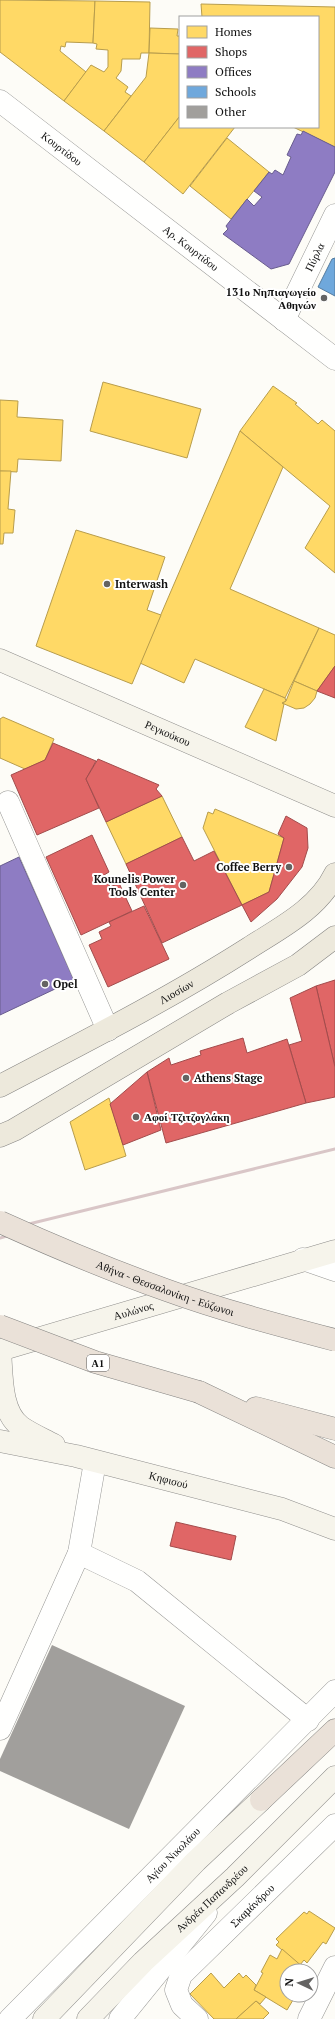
<svg xmlns="http://www.w3.org/2000/svg" width="335" height="2019" viewBox="0 0 335 2019" font-family="'PT Serif',serif">
<style>
.homes{fill:#ffd966;stroke:#b89d4c}
.shops{fill:#e06666;stroke:#a24c4c}
.offices{fill:#8e7cc3;stroke:#685c8e}
.schools{fill:#6fa8dc;stroke:#537b9f}
.building{fill:#a19f9c}
.lines{fill:none;stroke-linecap:round;stroke-linejoin:round}
.street-casing{stroke:#979795;stroke-width:23}
.secondary-casing{stroke:#8e8d8b;stroke-width:23}
.primary-casing{stroke:#858482;stroke-width:23}
.highway-casing{stroke:#858482;stroke-width:23}
.street{stroke:#fffffe;stroke-width:22}
.secondary{stroke:#f6f4eb;stroke-width:22}
.primary{stroke:#ede9dc;stroke-width:22}
.highway{stroke:#eae1d8;stroke-width:22}
.rail{stroke:#d9c6c7;stroke-width:3}
.highway-bridge-casing{stroke:#858482;stroke-width:23;stroke-linecap:butt}
.highway-bridge{stroke:#eae1d8;stroke-width:22}
.poi-dot{fill:#646362;stroke:#fff;stroke-width:1.5}
.labels{text-anchor:middle;stroke-width:4;stroke-linejoin:round;paint-order:stroke}
.shield{fill:#fff;stroke:#585858;stroke-width:1}
.shield-label{font-size:10px;font-weight:bold;fill:#111}
.street-label{font-size:11px;fill:#111;stroke:#fff}
.poi-label{font-size:11px;font-weight:bold;fill:#111;stroke:#fff;text-anchor:start}
</style>
<rect width="100%" height="100%" fill="#fdfcf7"/>
<g class="homes">
<path d="M0,0L95,1L93,43L66,42L65,47L61,46L60,51L86,72L64,101L0,52Z"/>
<path d="M95,1L150,2L149,53H141L140,59H122L121,71L116,78L128,87L125,92L131,96L104,131L64,101L91,65L104,72L108,67V50L96,49L97,44L93,43Z"/>
<path d="M201,4L335,7V147L293,127H318V17H202Z"/>
<path d="M150,28L178,29L177,36H180V54L149,53Z"/>
<path d="M149,53L180,54V116L144,162L104,131L146,77Z"/>
<path d="M180,116V127H235L183,194L144,162Z"/>
<path d="M227,138L269,172L231,219L190,186Z"/>
<path d="M103,382L201,409L187,458L90,431Z"/>
<path d="M273,386L297,403L295,404L318,424L322,420L335,431V573L305,548L330,506L240,431Z"/>
<path d="M0,400L18,401L17,417L63,420L61,461L18,459L17,472L0,471Z"/>
<path d="M240,431L283,467L230,589L319,628L285,698L195,659L184,683L140,663Z"/>
<path d="M0,471H11L8,509L15,510L13,533H4L3,544H0Z"/>
<path d="M76,530L165,557L147,610L161,615L132,684L36,646Z"/>
<path d="M319,628L335,635V666L317,691L294,681Z"/>
<path d="M294,681L317,691L315,698L310,704L304,708L296,709L282,703L286,701Z"/>
<path d="M264,689L285,698L286,701L282,703L284,704L276,741L245,727Z"/>
<path d="M3,717L54,739L45,760L25,769L0,758V719Z"/>
<path d="M162,796L182,837L126,864L106,822Z"/>
<path d="M215,809L284,838L269,892L242,905L203,828L208,812L213,814Z"/>
<path d="M109,1098L126,1156L85,1170L70,1122Z"/>
<path d="M309,1911L335,1928L326,1944L323,1942L307,1963L304,1960L300,1965L276,1945L279,1942L276,1939L304,1912L307,1914Z"/>
<path d="M282,1949L304,1968V1971H287V1995H296L287,2010L254,1990L263,1973L261,1972L270,1955L277,1959Z"/>
<path d="M211,1973L224,1988L239,1973L243,1978L246,1975L256,1985L254,1990L266,1997L260,2004L256,2001L236,2019H214L190,1994Z"/>
<path d="M256,2001L269,2013L263,2019H236Z"/>
</g>
<g class="shops">
<path d="M335,666V698L317,691Z"/>
<path d="M53,743L96,761L86,779L99,808L37,835L11,775L45,760Z"/>
<path d="M98,759L159,785L156,789L162,796L106,822L86,779Z"/>
<path d="M286,816L307,828L308,848L302,867L277,899L251,922L242,905L269,892L284,838L278,834Z"/>
<path d="M92,835L109,872L104,875L110,887L119,883L132,911L81,935L46,857Z"/>
<path d="M182,837L194,861L214,851L242,905L162,943L126,864Z"/>
<path d="M144,906L169,959L108,987L89,945L102,939L99,932L111,926L109,922Z"/>
<path d="M335,980V1067L316,986Z"/>
<path d="M316,986L335,1067V1097L306,1103L289,1045L302,1041L290,998Z"/>
<path d="M243,1038L247,1053L287,1039L306,1103L166,1143L147,1072L169,1058L171,1065L201,1055L200,1051Z"/>
<path d="M147,1072L161,1130L123,1145L110,1104Z"/>
<path d="M176,1522L236,1536L231,1560L170,1546Z"/>
</g>
<g class="offices">
<path d="M303,131L335,147V172L289,264L271,269L223,234L228,229L226,226L247,199L254,206L262,197L254,191L269,172L272,174L275,170L283,175L291,157L287,155L297,134L301,135Z"/>
<path d="M19,857L74,980L0,1015V866Z"/>
</g>
<path class="schools" d="M335,258V296L318,287L332,259Z"/>
<path class="building" d="M52,1645L185,1706L129,1829L0,1771V1759Z"/>
<g class="lines">
<g class="street-casing">
<g id="street">
<path id="s1" d="M0,101L335,359"/>
<path id="s2" d="M284,320L335,215"/>
<path d="M8,802L108,1030"/>
<path d="M303,1259L335,1270"/>
<path d="M95,1462L79,1553L137,1581L308,1720"/>
<path d="M0,1729L79,1553"/>
<path id="s3" d="M10,2019L335,1691"/>
<path d="M120,2019L206,1913"/>
<path id="s4" d="M197,2019L182,2005L176,1990L181,1975L335,1825"/>
<path d="M309,2019L335,1967"/>
</g>
</g>
<g class="secondary-casing">
<g id="secondary">
<path id="s5" d="M0,660L335,806"/>
<path id="s6" d="M0,1350L335,1251"/>
<path d="M0,1350C2,1375 0,1412 21,1427C31,1434 43,1439 54,1445"/>
<path id="s7" d="M0,1441L76,1456L282,1509L335,1529"/>
<path d="M44,2019L196,1861L261,1800"/>
<path id="s8" d="M88,2019L143,1962L235,1877L335,1777"/>
</g>
</g>
<g class="primary-casing">
<g id="primary">
<path id="s9" d="M0,1086C84,1042 169,999 249,948C280,928 318,909 335,874"/>
<path d="M0,1136L14,1130L228,1003L298,965L335,937"/>
</g>
</g>
<g class="highway-casing">
<g id="highway">
<path d="M199,1392L335,1457"/>
<path d="M256,1408L335,1429"/>
<path d="M261,1800L335,1730"/>
</g>
</g>
<use href="#street" class="street"/>
<use href="#secondary" class="secondary"/>
<use href="#primary" class="primary"/>
<use href="#highway" class="highway"/>
<g class="rail">
<path d="M0,1231L335,1149"/>
<path d="M0,1238L17,1233"/>
</g>
<g class="highway-bridge-casing">
<g id="highway-bridge">
<path id="s10" d="M0,1222C55,1247 110,1270 166,1290C221,1310 278,1325 335,1340"/>
<path d="M0,1326L95,1362L199,1392"/>
</g>
</g>
<use href="#highway-bridge" class="highway-bridge"/>
</g>
<g class="poi-dot">
<circle cx="324" cy="298" r="4"/>
<circle cx="107" cy="584" r="4"/>
<circle cx="289" cy="867" r="4"/>
<circle cx="183" cy="885" r="4"/>
<circle cx="45" cy="984" r="4"/>
<circle cx="186" cy="1078" r="4"/>
<circle cx="136" cy="1117" r="4"/>
</g>
<g class="labels">
<rect class="shield" x="87" y="1355" width="22" height="16" rx="3"/>
<g class="shield-label">
<text x="98" y="1367">Α1</text>
</g>
<g class="street-label">
<text dy="4" stroke="none"><textPath href="#s1" startOffset="78">Κουρτίδου</textPath></text>
<text dy="4" stroke="none"><textPath href="#s1" startOffset="241">Αρ. Κουρτίδου</textPath></text>
<text dy="4" stroke="none"><textPath href="#s2" startOffset="70">Πύρλα</textPath></text>
<text dy="4" stroke="none"><textPath href="#s5" startOffset="183">Ρεγκούκου</textPath></text>
<text dy="4" stroke="none"><textPath href="#s9" startOffset="200">Λιοσίων</textPath></text>
<text dy="4" stroke="none"><textPath href="#s10" startOffset="178">Αθήνα - Θεσσαλονίκη - Εύζωνοι</textPath></text>
<text dy="4" stroke="none"><textPath href="#s6" startOffset="139">Αυλώνος</textPath></text>
<text dy="4" stroke="none"><textPath href="#s7" startOffset="173">Κηφισού</textPath></text>
<text dy="4" stroke="none"><textPath href="#s3" startOffset="231">Αγίου Νικολάου</textPath></text>
<text dy="4" stroke="none"><textPath href="#s8" startOffset="173">Ανδρέα Παπανδρέου</textPath></text>
<text dy="4" stroke="none"><textPath href="#s4" startOffset="152">Σκαμάνδρου</textPath></text>
</g>
<g class="poi-label">
<text x="316" y="296" text-anchor="end">131ο Νηπιαγωγείο<tspan x="316" dy="13">Αθηνών</tspan></text>
<text x="115" y="588">Interwash</text>
<text x="281" y="871" text-anchor="end">Coffee Berry</text>
<text x="175" y="883" text-anchor="end">Kounelis Power<tspan x="175" dy="13">Tools Center</tspan></text>
<text x="53" y="988">Opel</text>
<text x="194" y="1082">Athens Stage</text>
<text x="144" y="1121">Αφοί Τζιτζογλάκη</text>
</g>
</g>
<rect x="179" y="16" width="140" height="112" fill="#ffffff" stroke="#a0a0a0"/>
<rect x="187" y="26" width="20" height="12" fill="#ffd966" stroke="#a0a0a0"/>
<text x="215" y="36" font-size="12" fill="#111111">Homes</text>
<rect x="187" y="46" width="20" height="12" fill="#e06666" stroke="#a0a0a0"/>
<text x="215" y="56" font-size="12" fill="#111111">Shops</text>
<rect x="187" y="66" width="20" height="12" fill="#8e7cc3" stroke="#a0a0a0"/>
<text x="215" y="76" font-size="12" fill="#111111">Offices</text>
<rect x="187" y="86" width="20" height="12" fill="#6fa8dc" stroke="#a0a0a0"/>
<text x="215" y="96" font-size="12" fill="#111111">Schools</text>
<rect x="187" y="106" width="20" height="12" fill="#a19f9c" stroke="#a0a0a0"/>
<text x="215" y="116" font-size="12" fill="#111111">Other</text>
<g transform="translate(299 1983) rotate(274)"><circle r="19" fill="#ffffff" stroke="#a0a0a0"/>
<path d="M0-3L7 15L0 10L-7 15Z" fill="#646362"/>
<text y="-6" font-size="11" font-weight="bold" text-anchor="middle" fill="#111111">N</text>
</g>
</svg>
